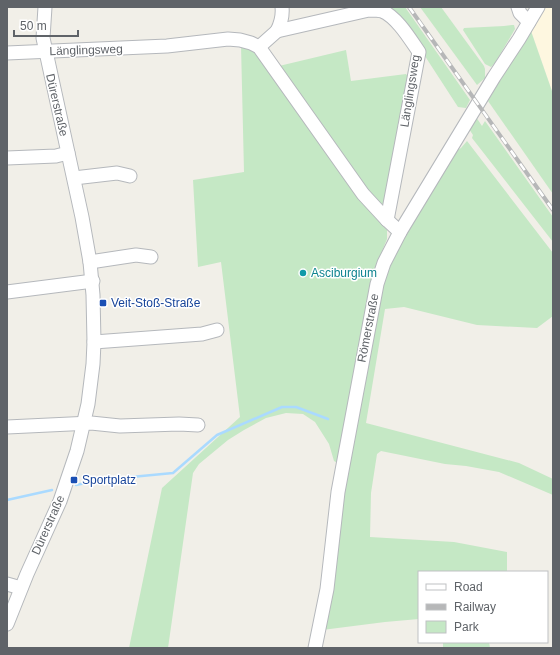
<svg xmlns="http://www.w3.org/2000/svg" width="560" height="655" viewBox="0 0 560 655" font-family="Arial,sans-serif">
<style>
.commercial{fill:#fef7e0}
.green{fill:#c5e8c5}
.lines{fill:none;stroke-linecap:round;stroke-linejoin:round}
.stream{stroke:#aadaff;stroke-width:2.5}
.minor-casing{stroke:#b5b8bc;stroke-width:15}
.minor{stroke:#fff;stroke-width:13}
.rail-casing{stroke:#b6b7b8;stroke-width:4}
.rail{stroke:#fff;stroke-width:2.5;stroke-dasharray:8;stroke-linecap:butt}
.culture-dot{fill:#0f9aa8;stroke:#fff;stroke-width:1.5}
.transit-dot{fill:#1a4fb4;stroke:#fff;stroke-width:1.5}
.labels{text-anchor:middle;stroke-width:3;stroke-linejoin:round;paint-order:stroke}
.street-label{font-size:12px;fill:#5f6368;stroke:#fff}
.culture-label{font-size:12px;fill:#0d838f;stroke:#fff;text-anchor:start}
.transit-label{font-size:12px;fill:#164399;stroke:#fff;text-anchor:start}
</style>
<rect width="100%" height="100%" fill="#f1efe8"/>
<path class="commercial" d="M545,7H553V94L531,31Z"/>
<g class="green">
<path d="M389,7H405L470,100L466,108L458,107L421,50Z"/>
<path d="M420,7H441L484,66L485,69V78L477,85Z"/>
<path d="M512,25H514L515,29L495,63L491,67L485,64L463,30L464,28L504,26Z"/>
<path d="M531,31L553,94V194L488,101L500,80Z"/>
<path d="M241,45L251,49L260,57L278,79L374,216L387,230V239L376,266L366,307L339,464L334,461L329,444L315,422L303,414L286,413L266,418L244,430L228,440L199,464L193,473L168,648H129L162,488L240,417L221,262L198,267L193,180L244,172Z"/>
<path d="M346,50L351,81L406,74L410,79L383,210L371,196L279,66Z"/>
<path d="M476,117L482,126L485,121L553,217V242L472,138L473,135L469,129Z"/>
<path d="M467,141L553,253V316L537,328L477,325L404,307L385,309L366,423L519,463L553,479V495L499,472L466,466L445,464L381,451L377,454L371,493L370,537L454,542L507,552V572H419V619L385,622L322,630L347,467L385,270L454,152L461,148Z"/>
<path d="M443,642H489L490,648H443Z"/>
</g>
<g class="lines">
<g class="stream">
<path d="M76,485L100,480L173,473L217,435L282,407H296L328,419"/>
<path d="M7,500L52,490"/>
</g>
<g class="minor-casing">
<g id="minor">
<path d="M518,7L520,13L529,22"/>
<path d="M277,31C281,23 283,16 282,7"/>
<path d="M259,47L277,31L369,10C373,10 379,10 382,11C397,17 410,39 419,52L387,220"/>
<path d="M7,53L167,46L228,39L240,40L251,43L259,47L363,194L387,220L400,232"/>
<path d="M7,158L56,156L68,153"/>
<path d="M74,178L117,173L130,176"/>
<path d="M90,262L136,255L151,257"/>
<path d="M7,292L93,281"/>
<path d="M94,342L202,334L217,330"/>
<path d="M7,427L91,423L120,426L179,424L198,425"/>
<path d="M7,584L21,588"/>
<path d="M7,624L27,574L60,501L77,451L88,404L93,364L94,342L93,295L90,262L82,217L43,38L45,7"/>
<path d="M315,648L327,589L338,492L377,284L384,263L400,232L494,77L519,39L538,7"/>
</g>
</g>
<use href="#minor" class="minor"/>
<g class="rail-casing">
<path id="rail" d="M409,7L553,210"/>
</g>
<use href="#rail" class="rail"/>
</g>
<circle class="culture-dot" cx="303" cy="273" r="4"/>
<g class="transit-dot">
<rect x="99" y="299" width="8" height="8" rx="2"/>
<rect x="70" y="476" width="8" height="8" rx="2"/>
</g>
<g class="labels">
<g class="street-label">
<text transform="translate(86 50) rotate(-2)" y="4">Länglingsweg</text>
<text transform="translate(410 91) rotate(-81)" y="4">Länglingsweg</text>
<text transform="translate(57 105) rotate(77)" y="4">Dürerstraße</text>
<text transform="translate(368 328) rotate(-79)" y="4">Römerstraße</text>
<text transform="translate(48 525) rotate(-66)" y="4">Dürerstraße</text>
</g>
<g class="culture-label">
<text x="311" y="277">Asciburgium</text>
</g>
<g class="transit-label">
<text x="111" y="307">Veit-Stoß-Straße</text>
<text x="82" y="484">Sportplatz</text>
</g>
</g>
<rect width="560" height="655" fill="none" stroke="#5f6368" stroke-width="16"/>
<rect x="418" y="571" width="130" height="72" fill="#ffffff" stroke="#bfc1c3"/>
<rect x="426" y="584" width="20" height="6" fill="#ffffff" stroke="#bfc1c3"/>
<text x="454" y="591" font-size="12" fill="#5f6368">Road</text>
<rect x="426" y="604" width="20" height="6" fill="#b6b7b8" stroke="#bfc1c3"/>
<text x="454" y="611" font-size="12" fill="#5f6368">Railway</text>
<rect x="426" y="621" width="20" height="12" fill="#c5e8c5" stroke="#bfc1c3"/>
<text x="454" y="631" font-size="12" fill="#5f6368">Park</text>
<path d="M14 30v6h64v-6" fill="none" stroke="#5f6368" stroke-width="2"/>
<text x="20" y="30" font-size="12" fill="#5f6368" stroke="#ffffff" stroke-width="3" paint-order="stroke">50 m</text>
</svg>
